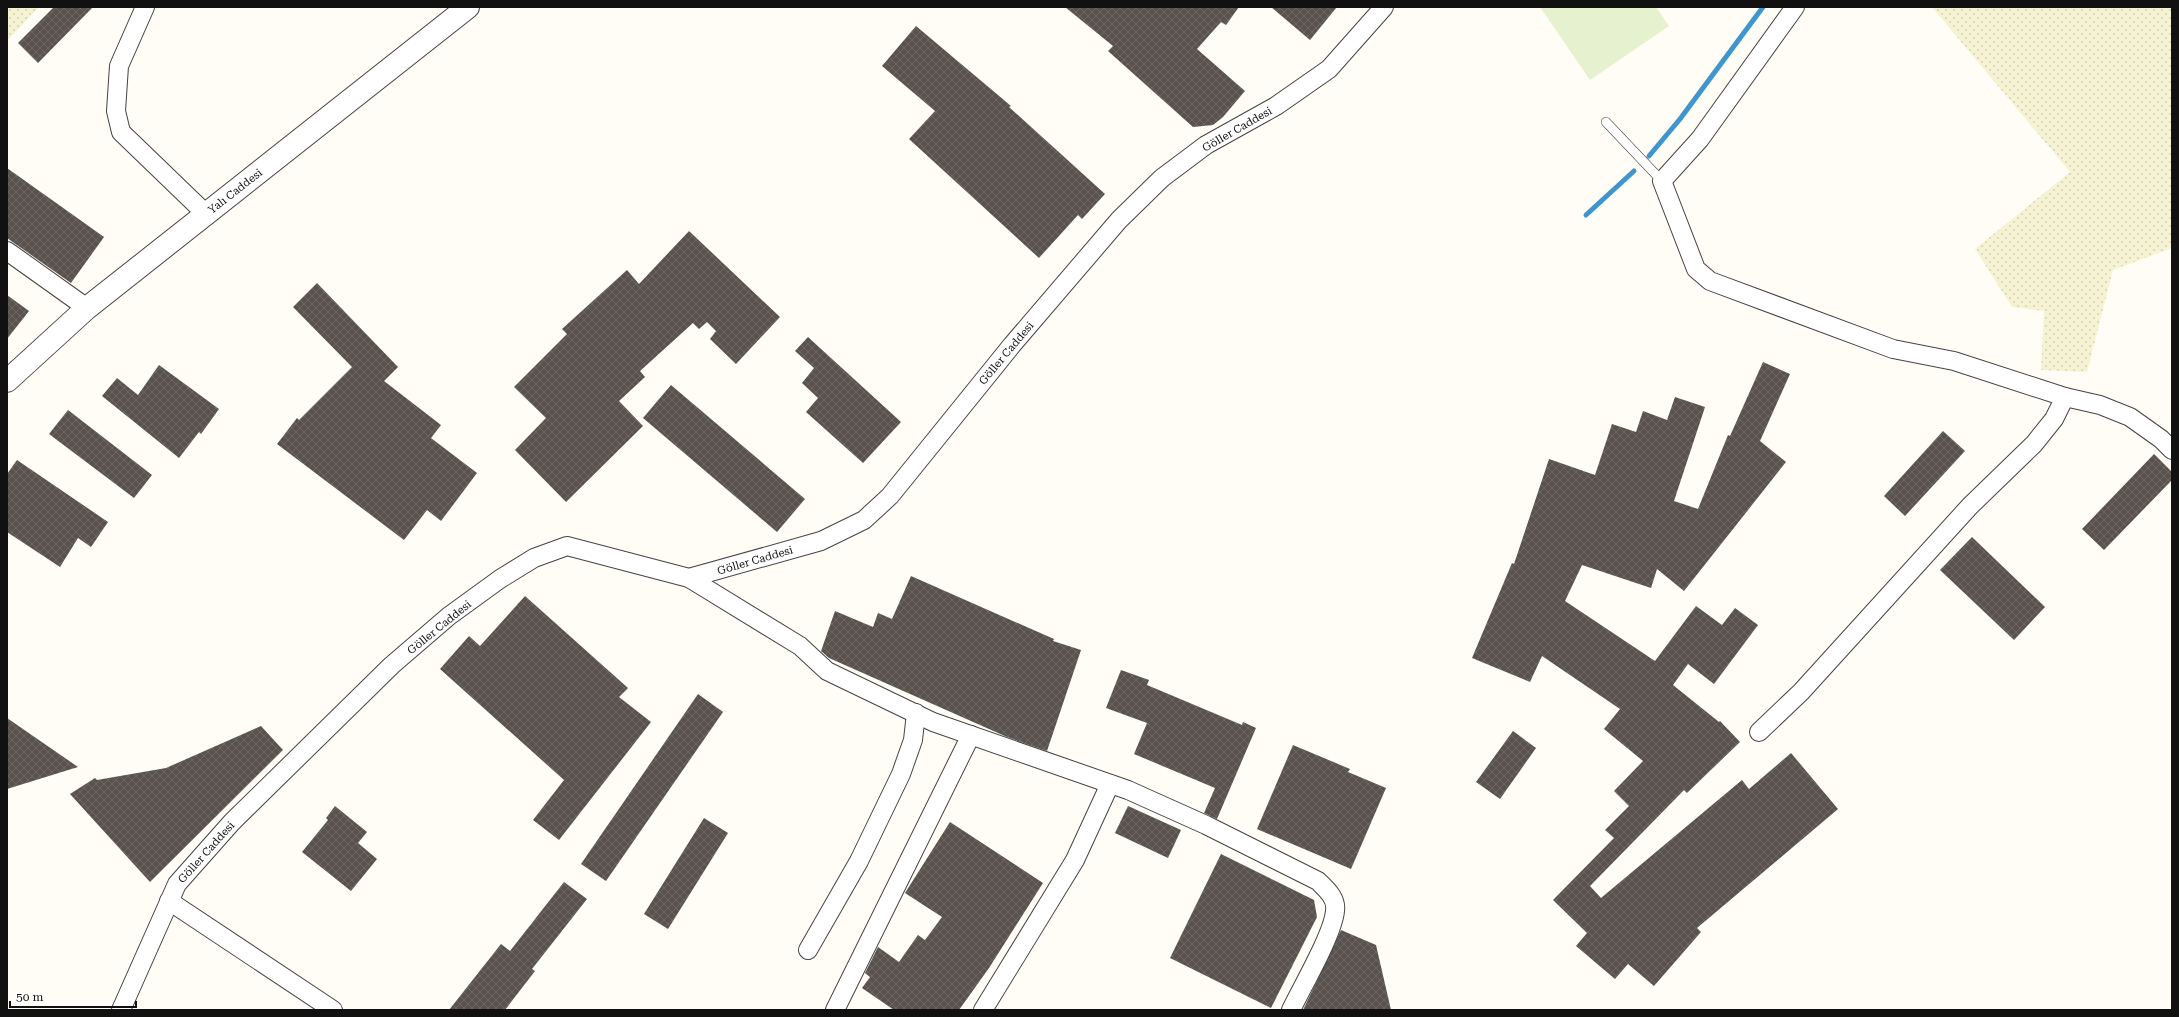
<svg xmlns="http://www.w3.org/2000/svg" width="2179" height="1017" viewBox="0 0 2179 1017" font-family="'Roboto Serif',serif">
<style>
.farmland{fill:url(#farmland-dots)}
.pitch{fill:#e6f2cf}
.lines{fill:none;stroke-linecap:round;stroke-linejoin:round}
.stream{stroke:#3f96cf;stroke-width:5}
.building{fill:url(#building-cross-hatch)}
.service-casing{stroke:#444;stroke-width:10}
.minor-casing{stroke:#444;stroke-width:20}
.tertiary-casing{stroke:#444;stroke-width:24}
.service{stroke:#fff;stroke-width:9}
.minor{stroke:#fff;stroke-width:18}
.tertiary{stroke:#fff;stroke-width:22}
.labels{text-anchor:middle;stroke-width:4;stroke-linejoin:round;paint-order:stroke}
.street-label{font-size:11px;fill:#111;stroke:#fff}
</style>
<defs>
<pattern id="farmland-dots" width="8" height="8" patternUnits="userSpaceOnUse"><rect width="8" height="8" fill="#f6f3d4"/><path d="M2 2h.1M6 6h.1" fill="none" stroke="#d2cfb5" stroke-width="1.8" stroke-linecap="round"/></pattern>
<pattern id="building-cross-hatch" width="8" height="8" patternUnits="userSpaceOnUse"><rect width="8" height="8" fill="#5a524d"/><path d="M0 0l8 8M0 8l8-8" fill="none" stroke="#6d6662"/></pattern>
</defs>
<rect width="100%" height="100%" fill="#fffdf5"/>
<g class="farmland">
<path d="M7,7H39L7,41Z"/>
<path d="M1932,7H2172V248L2113,270L2087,372L2041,370L2044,311L2012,307L1975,249L2070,172Z"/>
</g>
<path class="pitch" d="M1540,7H1656L1669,26L1590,80Z"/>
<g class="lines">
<g class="stream">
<path d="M1649,156L1680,119L1763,7"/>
<path d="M1586,215L1634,171"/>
</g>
</g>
<g class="building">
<path d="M54,7H93L38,63L18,43Z"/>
<path d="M1065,7H1239L1226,25L1221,22L1197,49L1245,91L1223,117L1213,125L1193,127L1108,51L1113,46Z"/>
<path d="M1271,7H1337L1310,40Z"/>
<path d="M916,26L1011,106L1009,107L1105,194L1082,219L1078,215L1039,258L909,139L935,111L882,66Z"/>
<path d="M7,168L104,237L71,283L7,238Z"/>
<path d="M689,231L780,317L736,364L710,339L716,331L707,322L699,329L693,323L640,371L645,377L619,401L643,426L566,502L515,450L546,418L514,387L567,334L562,329L627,270L639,284Z"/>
<path d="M317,283L398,367L384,381L441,425L431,438L477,473L441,521L427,510L404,540L277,444L297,418L299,420L352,367L293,307Z"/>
<path d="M7,295L29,311L7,339Z"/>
<path d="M808,337L901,422L863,463L806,412L818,398L802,383L814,368L795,351Z"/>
<path d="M1763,362L1790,374L1760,441L1786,462L1684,591L1657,569L1651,588L1582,565L1565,601L1655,661L1696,606L1722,625L1735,608L1758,625L1714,684L1688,664L1673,685L1719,722L1720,721L1740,742L1687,793L1684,790L1590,886L1601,898L1742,780L1749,789L1791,753L1838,809L1697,928L1701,932L1654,986L1628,964L1615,979L1576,946L1587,933L1553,900L1614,838L1605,830L1629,806L1614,791L1643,761L1604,729L1620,709L1542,656L1530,682L1472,658L1512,563L1514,564L1549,459L1595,475L1612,424L1636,432L1643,411L1667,420L1675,397L1705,407L1674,501L1698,509L1728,435L1730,436Z"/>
<path d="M159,365L219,409L201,434L199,432L179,458L102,396L117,378L138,395Z"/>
<path d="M671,385L805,499L777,532L643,418Z"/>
<path d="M68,410L152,475L134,498L49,434Z"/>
<path d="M1943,431L1965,451L1905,516L1884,496Z"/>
<path d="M2154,454L2172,472V480L2104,550L2082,529Z"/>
<path d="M17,460L108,522L91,547L78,538L60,567L7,532V474Z"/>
<path d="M1972,537L2045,607L2014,640L1940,570Z"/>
<path d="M911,576L1054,639L1053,641L1081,650L1047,751L1007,737L829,658L821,651L835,611L873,627L878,613L892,619Z"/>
<path d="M525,596L628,688L619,697L651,722L559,840L533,820L564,780L440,669L469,636L480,646Z"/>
<path d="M1121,670L1149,680L1147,685L1242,725L1243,722L1256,728L1217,819L1204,813L1215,788L1134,754L1147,723L1106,708Z"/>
<path d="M698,694L723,712L606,881L581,864Z"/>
<path d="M7,718L78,767L7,789Z"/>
<path d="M261,726L283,750L150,882L70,794L95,778L97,780L166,768Z"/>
<path d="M1513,731L1536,748L1500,799L1476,782Z"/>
<path d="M1293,745L1350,769L1348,772L1386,788L1351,869L1257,829Z"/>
<path d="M335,806L367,832L358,843L377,859L351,891L302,852L328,820L326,818Z"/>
<path d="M1128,806L1181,830L1168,858L1115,833Z"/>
<path d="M704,818L728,833L668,929L644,914Z"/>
<path d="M950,822L1043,883L989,968L959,1010H894L862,988L870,977L865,973L878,947L899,962L918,935L925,940L942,917L905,893Z"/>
<path d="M1221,854L1314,900L1317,917L1271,1008L1170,958Z"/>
<path d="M564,882L587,899L532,969L535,971L505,1010H449L501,944L510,951Z"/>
<path d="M1341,930L1376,945L1391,1010H1303Z"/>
</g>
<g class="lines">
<g class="service-casing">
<path id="service" d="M1606,122L1662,181"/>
</g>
<g class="minor-casing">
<g id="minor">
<path d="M145,7L119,66L116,111L121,132L206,214"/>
<path d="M1795,7L1700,139L1662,181L1696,269L1710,281L1893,349L1954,361L2065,397L2100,405L2130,417L2161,439L2172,450"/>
<path d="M7,251L87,308"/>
<path d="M689,578L800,646L827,671L933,722L1128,790L1206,825L1318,881C1326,889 1337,898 1335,911C1333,934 1302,987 1291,1010"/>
<path d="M1759,732L1801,692L1970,506L2034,444L2054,419L2065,397"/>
<path d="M169,901L333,1010"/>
<path d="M808,950L859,861L901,774L913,740L916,713"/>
<path d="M121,1010L177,884L232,822L392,665L449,616L500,579L534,558L567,546L689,578L821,541L864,520L890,496L1012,345L1119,220L1162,178L1206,145L1276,106L1329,69L1384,7"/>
<path d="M835,1010L971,735"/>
<path d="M983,1010L1075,860L1110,784"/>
</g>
</g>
<g class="tertiary-casing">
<path id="tertiary" d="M7,381L87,308L468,7"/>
</g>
<use href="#service" class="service"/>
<use href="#minor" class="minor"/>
<use href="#tertiary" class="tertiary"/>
</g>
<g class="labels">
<g class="street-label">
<text transform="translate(1237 129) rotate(-30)" y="4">Göller Caddesi</text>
<text transform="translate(235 191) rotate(-38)" y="4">Yalı Caddesi</text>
<text transform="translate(1006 353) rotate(-50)" y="4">Göller Caddesi</text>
<text transform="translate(755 560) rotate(-16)" y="4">Göller Caddesi</text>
<text transform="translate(439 627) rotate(-39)" y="4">Göller Caddesi</text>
<text transform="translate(206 852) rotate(-48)" y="4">Göller Caddesi</text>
</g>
</g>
<rect width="2179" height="1017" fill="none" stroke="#111111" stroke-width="16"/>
<path d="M10 1001v6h126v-6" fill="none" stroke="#111111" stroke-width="2"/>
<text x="16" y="1001" font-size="12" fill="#111111" stroke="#ffffff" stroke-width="3" paint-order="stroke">50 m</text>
</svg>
